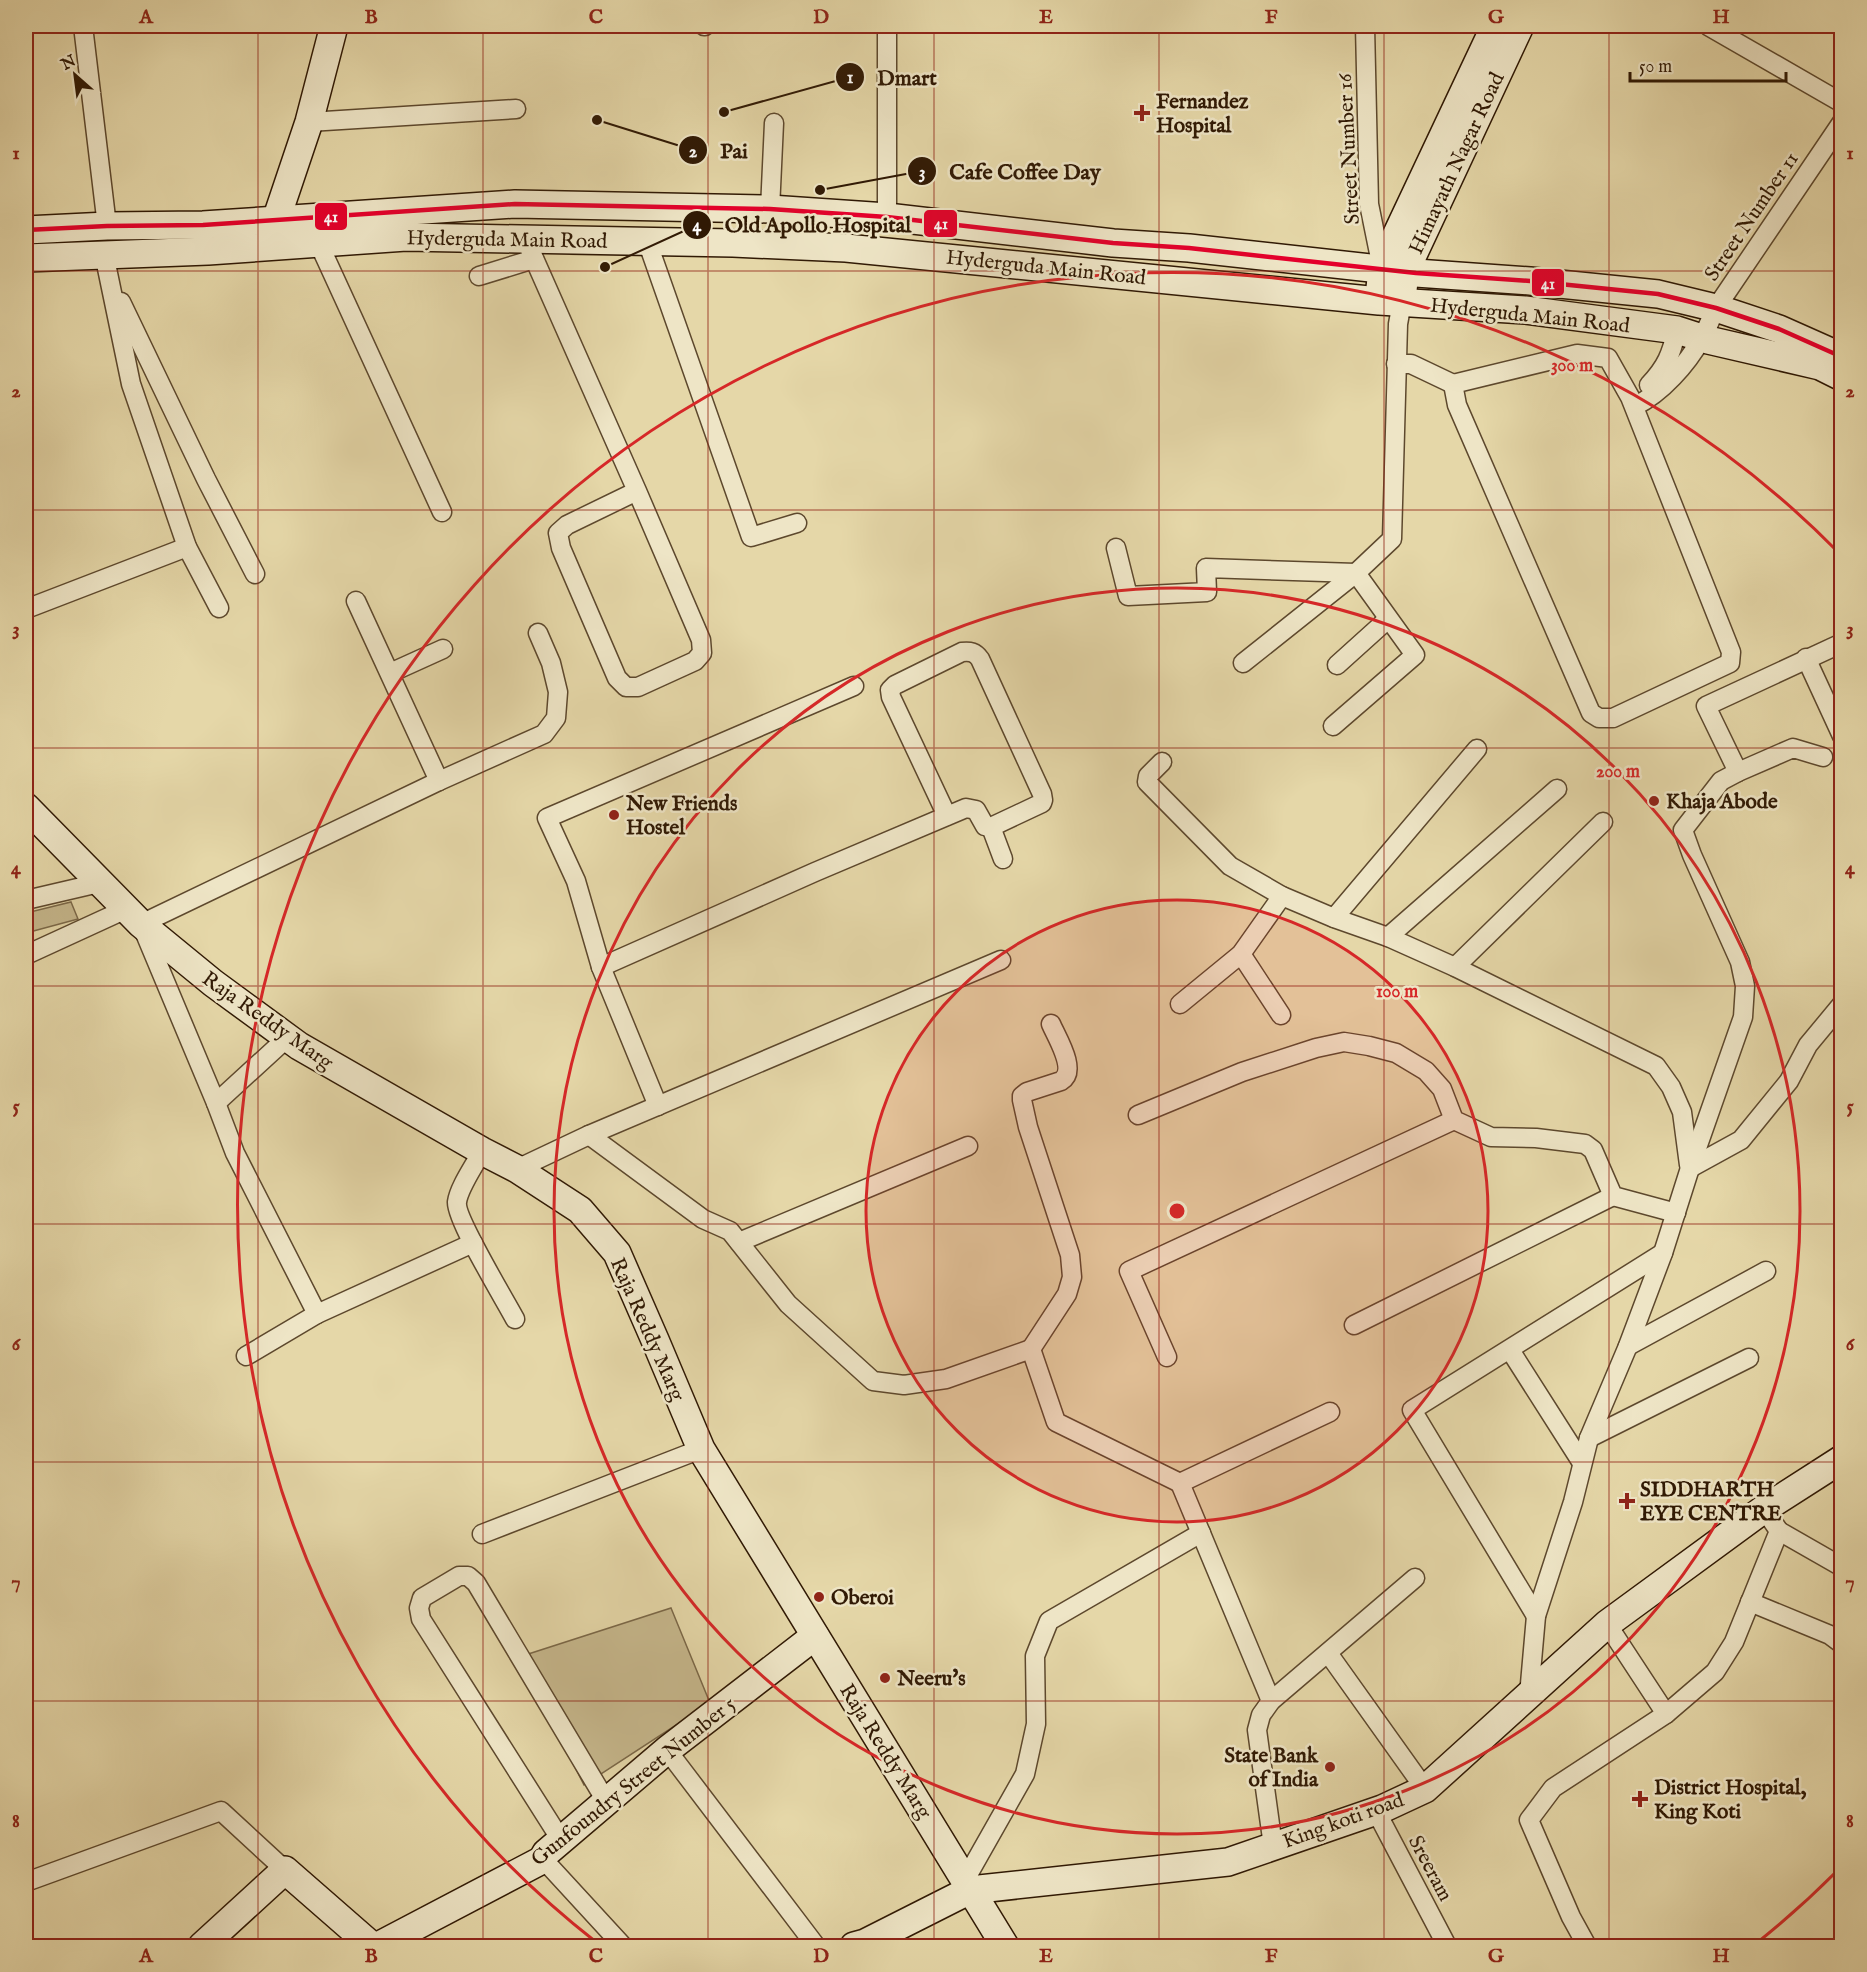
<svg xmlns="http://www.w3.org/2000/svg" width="1867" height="1972" viewBox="0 0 1867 1972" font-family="'IM FELL English',serif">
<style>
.green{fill:#c6b78c;stroke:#7b6848;stroke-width:1.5}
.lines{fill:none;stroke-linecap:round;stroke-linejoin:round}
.street-casing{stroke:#5d482d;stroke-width:21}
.secondary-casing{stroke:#301904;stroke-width:30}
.street{stroke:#eee5c6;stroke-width:18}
.secondary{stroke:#eee5c6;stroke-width:27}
.bus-1-casing{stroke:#eee5c6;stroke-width:9}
.bus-1{stroke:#e4002b;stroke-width:4.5}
.grid{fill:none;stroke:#8f2418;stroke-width:1.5;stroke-opacity:0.55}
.ring{fill:none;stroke:#d62828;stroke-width:3}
.poi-dot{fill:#8f2418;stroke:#eee5c6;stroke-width:2}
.labels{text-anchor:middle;stroke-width:5;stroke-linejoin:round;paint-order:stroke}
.poi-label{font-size:21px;font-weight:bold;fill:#301904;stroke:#eee5c6;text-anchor:start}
.street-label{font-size:21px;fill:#301904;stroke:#eee5c6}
.centre{fill:#d62828;stroke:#eee5c6;stroke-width:3}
.ring-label{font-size:18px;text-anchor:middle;font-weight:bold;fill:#d62828;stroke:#eee5c6;stroke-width:5;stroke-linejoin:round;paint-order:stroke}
.leader{fill:none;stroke:#301904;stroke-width:2}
.callout-dot{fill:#301904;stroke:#eee5c6;stroke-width:2}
.mark-label{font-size:18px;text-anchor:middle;font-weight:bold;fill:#fff}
.callout-label{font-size:22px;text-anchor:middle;font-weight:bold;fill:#301904;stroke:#eee5c6;stroke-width:5;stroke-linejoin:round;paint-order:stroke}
.line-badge{stroke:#eee5c6;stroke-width:2}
.badge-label{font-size:16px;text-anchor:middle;font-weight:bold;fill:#fff}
.neatline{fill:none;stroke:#8f2418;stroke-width:2}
.grid-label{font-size:20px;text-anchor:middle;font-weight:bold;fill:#8f2418}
</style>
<rect width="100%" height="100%" fill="#e5d7a8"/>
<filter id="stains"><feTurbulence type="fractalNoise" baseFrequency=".00333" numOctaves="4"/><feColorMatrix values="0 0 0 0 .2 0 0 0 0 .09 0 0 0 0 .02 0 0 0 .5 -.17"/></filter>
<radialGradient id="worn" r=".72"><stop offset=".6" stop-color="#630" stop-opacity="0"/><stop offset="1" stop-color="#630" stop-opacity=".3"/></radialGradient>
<g class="green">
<path d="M71,902L78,919L26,933V913Z"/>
<path d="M671,1608L710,1703L584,1785L519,1657Z"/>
</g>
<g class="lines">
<g class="street-casing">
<g id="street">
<path d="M83,26L107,226"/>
<path d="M704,26H705"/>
<path d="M887,26V217"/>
<path d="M1365,26L1369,204L1382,268"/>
<path d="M1708,26L1842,103"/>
<path d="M309,122L516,109"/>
<path d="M770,209L774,123"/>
<path d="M525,238L637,491L701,640L702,653L695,661L638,687H626L617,678L561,548L558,533L567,525L637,491"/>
<path d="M647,241L751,537L797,523"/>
<path d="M319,244L442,512"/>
<path d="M104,254L131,384L187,547L219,608"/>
<path d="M479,276L534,259"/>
<path d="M121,302L206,479L255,574"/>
<path d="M1577,354L1608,358L1630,397L1731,652L1730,663L1613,718H1599L1591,713L1457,405L1453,384Z"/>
<path d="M1396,364H1411L1453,384"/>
<path d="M1649,385C1667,366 1671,354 1677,330"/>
<path d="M1635,406C1662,393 1687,364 1702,338C1707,329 1711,318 1716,308L1842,122"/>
<path d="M1116,548L1128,596L1207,592L1206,568L1356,573L1415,655L1333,726"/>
<path d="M356,601L439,781"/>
<path d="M26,609L187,547"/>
<path d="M1806,658L1842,736"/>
<path d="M1243,663L1356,573L1392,539L1398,324L1402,302"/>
<path d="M1337,665L1388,619"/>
<path d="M390,673L443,649"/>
<path d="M1162,762L1148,776L1147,782L1230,866L1282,896L1334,918L1388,937L1455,967L1656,1066L1671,1087L1682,1112L1689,1165"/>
<path d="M1738,772L1706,706L1842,643"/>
<path d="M991,827L1003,859"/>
<path d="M26,900L99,883"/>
<path d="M1334,918L1477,749"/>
<path d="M1388,937L1557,789"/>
<path d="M1241,954L1281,1015"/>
<path d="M26,955L124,910"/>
<path d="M601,967L815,872L966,808L976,810L985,826L991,827L1042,803L1043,800L1042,794L980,659C975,652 970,651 962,652L895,685L890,690L891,697L947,816"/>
<path d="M1455,967L1603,822"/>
<path d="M1180,1004L1241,954L1282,896"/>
<path d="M216,1103L288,1037"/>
<path d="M658,1106L601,967L576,881L547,818L854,686"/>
<path d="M1138,1115L1242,1072L1316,1048L1344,1042L1369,1046L1396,1053L1426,1071L1442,1089L1454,1120L1491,1137L1536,1138L1585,1144L1593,1150L1613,1196L1676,1213"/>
<path d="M589,1135L703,1219L730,1231L788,1304L873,1381L904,1385L946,1379L1031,1349L1056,1422L1180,1483L1330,1412"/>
<path d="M482,1151C475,1165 459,1187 457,1202C455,1218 505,1300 515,1319"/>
<path d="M1690,1168L1741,1140L1789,1081L1808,1045L1842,1004"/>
<path d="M517,1169L589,1135L1001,960"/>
<path d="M739,1242L968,1146"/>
<path d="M473,1243L317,1314L235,1153L216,1103L141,924L439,781L544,734L556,718L558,692L551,663L538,633"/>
<path d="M1354,1325L1613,1196"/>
<path d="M1628,1346L1766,1271"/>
<path d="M1031,1349L1067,1294L1072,1277L1070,1255L1028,1127L1022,1100V1096L1027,1092L1061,1081C1078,1071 1057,1038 1051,1024"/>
<path d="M1510,1350L1582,1463"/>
<path d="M246,1356L317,1314"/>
<path d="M1167,1357L1129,1271L1454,1120"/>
<path d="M1589,1438L1749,1358"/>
<path d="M1180,1483L1271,1701"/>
<path d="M1779,1531L1842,1567"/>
<path d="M482,1534L701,1449"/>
<path d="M1750,1602L1830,1635L1842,1644"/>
<path d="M1536,1616L1412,1410L1663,1253"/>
<path d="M1607,1624L1666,1714"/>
<path d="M1328,1653L1425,1789"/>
<path d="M1529,1695L1536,1616L1573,1502L1589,1438L1628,1346L1663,1253L1690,1168L1743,1017L1745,986L1740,962L1692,855L1683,830L1721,781L1738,772L1793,748L1823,757"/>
<path d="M667,1750L816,1946"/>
<path d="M1376,1811L1447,1946"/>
<path d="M561,1840L421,1619L419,1608L422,1598L459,1576H468L476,1583L606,1801"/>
<path d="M1273,1846L1257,1730L1261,1715L1271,1701L1415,1578"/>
<path d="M543,1859L623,1946"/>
<path d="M965,1880L1025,1774L1036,1724L1035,1656L1049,1621L1201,1533"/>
<path d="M26,1882L221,1811L285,1870"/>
<path d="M1587,1946L1571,1917L1529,1820L1553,1788L1666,1714L1715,1672L1734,1642L1779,1531L1764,1509"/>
</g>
</g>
<g class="secondary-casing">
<g id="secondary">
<path d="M26,230L107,226L203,225L515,204L770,209L887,217L1113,243L1189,248L1416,273L1530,281L1658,294L1716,308L1779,329L1842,357"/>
<path d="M276,235V220L309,122L334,26"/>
<path d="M26,258L208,251L406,237L733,243L846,248L1379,301L1525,310L1677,330L1708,340L1820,366L1842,377"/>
<path d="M1380,288L1382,270L1395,238L1495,26"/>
<path d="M1403,290L1405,272L1520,26"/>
<path d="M26,807L141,924L213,983L299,1046L482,1151L517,1169L580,1210L617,1253L655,1340L701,1449L1005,1946"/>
<path d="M202,1946L285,1870L372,1946"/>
<path d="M378,1946L542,1860L546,1853L667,1750L815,1636"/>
<path d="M854,1946L865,1943L970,1890L1228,1862L1382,1809L1425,1789L1607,1624L1764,1509L1842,1459"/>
</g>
</g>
<use href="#street" class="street"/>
<use href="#secondary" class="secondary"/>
<g class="bus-1-casing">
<path id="bus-1" d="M26,230L107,226L203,225L515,204L770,209L887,217L1113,243L1189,248L1416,273L1530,281L1658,294L1716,308L1779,329L1842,357"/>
</g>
<use href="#bus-1" class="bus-1"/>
</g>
<path class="grid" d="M258,26V1946M483,26V1946M708,26V1946M934,26V1946M1159,26V1946M1384,26V1946M1609,26V1946M26,271H1842M26,510H1842M26,748H1842M26,986H1842M26,1224H1842M26,1462H1842M26,1701H1842"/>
<circle cx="1177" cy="1211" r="311" fill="#d62828" fill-opacity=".12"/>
<g class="ring">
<circle cx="1177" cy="1211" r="311"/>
<circle cx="1177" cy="1211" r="623"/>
<path d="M1837 1871A934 934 0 0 1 1758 1942M596 1942A934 934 0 1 1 1837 551"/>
</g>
<g class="poi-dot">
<path d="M1139 104h6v6h6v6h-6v6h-6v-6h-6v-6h6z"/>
<circle cx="1654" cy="801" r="6"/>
<circle cx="614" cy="815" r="6"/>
<path d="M1624 1492h6v6h6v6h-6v6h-6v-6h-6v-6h6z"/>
<circle cx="819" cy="1597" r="6"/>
<circle cx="885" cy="1678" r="6"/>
<circle cx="1330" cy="1767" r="6"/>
<path d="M1637 1790h6v6h6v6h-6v6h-6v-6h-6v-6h6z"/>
</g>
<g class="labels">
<g class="poi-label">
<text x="1156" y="108">Fernandez<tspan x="1156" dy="24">Hospital</tspan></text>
<text x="1666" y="808">Khaja Abode</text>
<text x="626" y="810">New Friends<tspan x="626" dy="24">Hostel</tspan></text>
<text x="1640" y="1496">SIDDHARTH<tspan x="1640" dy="24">EYE CENTRE</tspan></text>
<text x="831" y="1604">Oberoi</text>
<text x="897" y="1685">Neeru's</text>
<text x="1318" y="1762" text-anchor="end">State Bank<tspan x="1318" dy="24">of India</tspan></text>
<text x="1654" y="1794">District Hospital,<tspan x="1654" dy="24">King Koti</tspan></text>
</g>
<g class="street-label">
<text transform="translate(1348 149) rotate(-93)" y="7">Street Number 16</text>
<text transform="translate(1456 163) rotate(-65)" y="7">Himayath Nagar Road</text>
<text transform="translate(1751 216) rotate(-56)" y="7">Street Number 11</text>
<text transform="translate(507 239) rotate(1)" y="7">Hyderguda Main Road</text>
<text transform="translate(1046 267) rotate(6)" y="7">Hyderguda Main Road</text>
<text transform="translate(1530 315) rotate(6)" y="7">Hyderguda Main Road</text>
<text transform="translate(268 1020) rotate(35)" y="7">Raja Reddy Marg</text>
<text transform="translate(648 1329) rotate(66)" y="7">Raja Reddy Marg</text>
<text transform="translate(886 1751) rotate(58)" y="7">Raja Reddy Marg</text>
<text transform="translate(633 1781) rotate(-39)" y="7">Gunfoundry Street Number 5</text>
<text transform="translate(1343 1820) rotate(-20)" y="7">King koti road</text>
<text transform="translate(1431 1868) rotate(62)" y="7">Sreeram</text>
</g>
</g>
<circle cx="1177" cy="1211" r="9" class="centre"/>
<g class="ring-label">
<text x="1572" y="371">300 m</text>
<text x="1618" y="777">200 m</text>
<text x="1397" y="997">100 m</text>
</g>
<path class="leader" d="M724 112L850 77M597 120L693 150M820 190L922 171M605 267L697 225"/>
<g class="callout-dot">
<circle cx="724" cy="112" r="6"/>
<circle cx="597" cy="120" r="6"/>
<circle cx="820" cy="190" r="6"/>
<circle cx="605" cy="267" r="6"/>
<circle cx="850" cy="77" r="15"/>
<circle cx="693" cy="150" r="15"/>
<circle cx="922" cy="171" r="15"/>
<circle cx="697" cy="225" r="15"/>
</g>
<g class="mark-label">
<text x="850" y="83">1</text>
<text x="693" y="157">2</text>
<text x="922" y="178">3</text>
<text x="697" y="231">4</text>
</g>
<g class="callout-label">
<text x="907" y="85">Dmart</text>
<text x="734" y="158">Pai</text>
<text x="1025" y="179">Cafe Coffee Day</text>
<text x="818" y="232">Old Apollo Hospital</text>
</g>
<g class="line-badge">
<rect x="314" y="202" width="34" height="29" rx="6" fill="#e4002b"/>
<rect x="923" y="209" width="35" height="29" rx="6" fill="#e4002b"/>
<rect x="1531" y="268" width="34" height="29" rx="6" fill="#e4002b"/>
</g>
<g class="badge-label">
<text x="331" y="222">41</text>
<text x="941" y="229">41</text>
<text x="1548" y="289">41</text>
</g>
<rect width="1867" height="1972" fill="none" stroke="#e5d7a8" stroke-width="66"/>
<g transform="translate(75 75) rotate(332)" stroke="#eee5c6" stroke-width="4.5" paint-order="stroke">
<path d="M0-4.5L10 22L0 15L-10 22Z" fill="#301904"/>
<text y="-9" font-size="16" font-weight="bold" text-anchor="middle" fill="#301904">N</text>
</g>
<path d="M1630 72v9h156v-9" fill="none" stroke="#301904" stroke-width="3"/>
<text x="1639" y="72" font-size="18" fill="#301904" stroke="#eee5c6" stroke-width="4.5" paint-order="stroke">50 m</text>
<rect x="33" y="33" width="1801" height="1906" class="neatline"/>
<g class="grid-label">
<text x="146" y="23">A</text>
<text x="371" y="23">B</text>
<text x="596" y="23">C</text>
<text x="821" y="23">D</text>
<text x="1046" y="23">E</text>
<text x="1271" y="23">F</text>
<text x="1496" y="23">G</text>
<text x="1721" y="23">H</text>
<text x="16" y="159">1</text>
<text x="1850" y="159">1</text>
<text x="16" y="397">2</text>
<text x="1850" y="397">2</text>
<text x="16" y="635">3</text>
<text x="1850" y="635">3</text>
<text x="16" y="874">4</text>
<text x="1850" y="874">4</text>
<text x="16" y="1112">5</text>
<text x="1850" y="1112">5</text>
<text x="16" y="1350">6</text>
<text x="1850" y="1350">6</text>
<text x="16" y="1588">7</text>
<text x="1850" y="1588">7</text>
<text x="16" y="1827">8</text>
<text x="1850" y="1827">8</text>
<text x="146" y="1962">A</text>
<text x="371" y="1962">B</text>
<text x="596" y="1962">C</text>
<text x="821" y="1962">D</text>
<text x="1046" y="1962">E</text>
<text x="1271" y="1962">F</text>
<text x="1496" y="1962">G</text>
<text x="1721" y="1962">H</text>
</g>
<rect width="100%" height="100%" filter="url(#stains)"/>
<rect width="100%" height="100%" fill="url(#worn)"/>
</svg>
